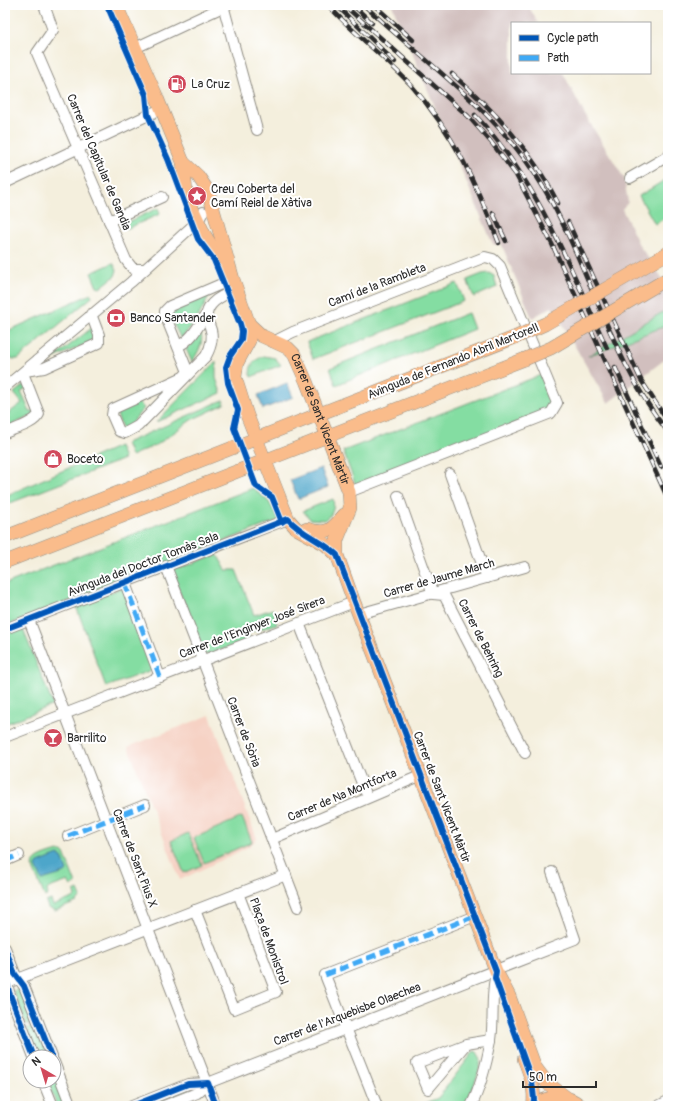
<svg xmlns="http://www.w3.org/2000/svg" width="673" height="1111" viewBox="0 0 673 1111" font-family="Pangolin,sans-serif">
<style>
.built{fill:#f6d2c4}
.industrial{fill:#d1bfbe}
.green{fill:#84dda2;stroke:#588466}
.water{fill:#4da6ca;stroke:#3c687a}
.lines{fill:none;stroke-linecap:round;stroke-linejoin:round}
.minor-casing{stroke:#908d84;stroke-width:12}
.major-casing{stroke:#908d84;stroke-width:14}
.minor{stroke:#fff;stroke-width:10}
.major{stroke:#fabc8b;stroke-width:13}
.rail-casing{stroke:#2b2b2b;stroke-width:4.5}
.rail{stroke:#fff;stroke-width:3;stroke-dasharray:9;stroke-linecap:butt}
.major-bridge-casing{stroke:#908d84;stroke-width:14;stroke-linecap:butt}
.major-bridge{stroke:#fabc8b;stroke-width:13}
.quiet{stroke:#3fa9f5;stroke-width:5;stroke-dasharray:10 5;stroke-linecap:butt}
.cycleway-casing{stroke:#fff;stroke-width:8}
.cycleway{stroke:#0057b8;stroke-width:6}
.labels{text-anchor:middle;stroke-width:4;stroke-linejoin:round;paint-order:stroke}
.poi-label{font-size:12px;fill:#2b2b2b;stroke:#fff;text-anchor:start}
.street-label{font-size:12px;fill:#2b2b2b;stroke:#fff}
</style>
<rect width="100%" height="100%" fill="#fff"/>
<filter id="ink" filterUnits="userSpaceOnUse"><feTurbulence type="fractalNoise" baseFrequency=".025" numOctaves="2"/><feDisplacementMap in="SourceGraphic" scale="8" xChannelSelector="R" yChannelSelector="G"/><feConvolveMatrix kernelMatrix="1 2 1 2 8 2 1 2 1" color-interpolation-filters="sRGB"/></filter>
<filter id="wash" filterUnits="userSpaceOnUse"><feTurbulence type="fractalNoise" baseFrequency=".012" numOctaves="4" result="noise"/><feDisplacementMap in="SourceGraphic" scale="16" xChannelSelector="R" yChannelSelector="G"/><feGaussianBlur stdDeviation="0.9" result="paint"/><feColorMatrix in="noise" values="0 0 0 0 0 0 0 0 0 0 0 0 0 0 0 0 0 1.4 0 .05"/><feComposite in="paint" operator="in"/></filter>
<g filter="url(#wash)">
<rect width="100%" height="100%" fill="#f4efdd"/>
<path class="built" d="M210,715L257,839L248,847L180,880L128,747Z"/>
<path class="industrial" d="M392,5H528L538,23H512V73H563L585,115L624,178L628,202L622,209L639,245L668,286V357L608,403L552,307L532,318L501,243L494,245L491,240Z"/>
<g class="green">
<path d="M668,178V216L655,224L639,196Z"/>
<path d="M158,208L160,214L126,229L124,224Z"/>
<path d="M113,263L117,270L115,276L100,288L97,287L91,273Z"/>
<path d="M489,273L494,276L497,287L474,297L467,280L482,274Z"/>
<path d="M457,283L464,301L313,359L307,342Z"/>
<path d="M208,293L210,295L198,317L182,338L180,337L170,317L169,313L171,309Z"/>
<path d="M91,294L92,297L18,359C3,361 5,343 5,332Z"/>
<path d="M668,309V325L588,356Z"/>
<path d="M468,313L474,329L336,385L330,368Z"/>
<path d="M93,327L97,339L52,359Z"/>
<path d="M201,334C204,343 197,354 192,362L186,349Z"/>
<path d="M264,356L275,358L281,365L251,377C248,366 254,360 264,356Z"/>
<path d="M216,362V378L221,393L156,422Z"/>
<path d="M541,375L551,400L546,413L356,486L343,451Z"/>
<path d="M25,384L26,388L21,392L30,412L35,409L32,418L29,417L7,427L5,423V416L22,403L14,393Z"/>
<path d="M223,400L225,404L191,420L158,444L131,456L126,443Z"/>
<path d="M138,402L144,408L128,427L122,428L116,412Z"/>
<path d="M119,446L124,459L5,505V496Z"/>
<path d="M253,488L269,502L279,520L5,626V584Z"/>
<path d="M333,499C335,508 332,516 325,520L310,519L303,511Z"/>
<path d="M217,554L226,570H236L254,615L273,609L277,624L247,633L250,639L208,655L203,653L172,572L174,566L180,564L181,568Z"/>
<path d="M126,586L157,668L106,687L76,606Z"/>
<path d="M21,624L53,705L5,724V631Z"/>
<path d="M242,817L252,842L204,863L194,838Z"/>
<path d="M188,833L202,865L184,873L171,841Z"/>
<path d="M58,851L64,853L76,884L71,886L68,881L49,888L47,890L48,895L45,897L32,866C34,857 49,854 58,851Z"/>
<path d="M78,890L81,897L77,902L55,911L48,908L46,902L51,900L53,906L75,897L74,892Z"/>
<path d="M21,988L35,1022L27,1025L13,991Z"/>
<path d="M36,1025L48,1057H39L27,1028Z"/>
<path d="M474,1051L477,1052L481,1059C479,1075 472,1092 463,1106H419L438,1098Z"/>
<path d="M56,1080L66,1106H57L48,1083Z"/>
<path d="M188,1087L193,1092L155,1106H139Z"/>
</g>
<g class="water">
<path d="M287,383L293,397L263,409L258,395Z"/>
<path d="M321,468L328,487L298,499L290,480Z"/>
<path d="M58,855L62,857L67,871L65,873L42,880L36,866L38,863Z"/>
</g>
</g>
<g filter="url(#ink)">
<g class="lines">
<g class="minor-casing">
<g id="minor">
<path d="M44,5L53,30L37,53L126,260L133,269H145"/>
<path d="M223,5L257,130"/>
<path d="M135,48L227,5"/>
<path d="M630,178L668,156"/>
<path d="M5,183L161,109"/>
<path d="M109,221L162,197"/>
<path d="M233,279L170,306L165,311V315L188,372L183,377L113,409L112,415L119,431L125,433L138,426L206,356C211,347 214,337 210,327C209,324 207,321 207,318C205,302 225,294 237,290"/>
<path d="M273,342L293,332L485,257L493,259L500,266L557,403L551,413L349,492"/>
<path d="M178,346C192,340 199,325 207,313"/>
<path d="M25,371L44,368L99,343V335L91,314"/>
<path d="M5,387L131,282L198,221L203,212"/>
<path d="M5,433C16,428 34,424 39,414L23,373"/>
<path d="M450,474L487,578"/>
<path d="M398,496L433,594L444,595L525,753"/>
<path d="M166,566L298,907"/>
<path d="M125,583L160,677"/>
<path d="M359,614L525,567"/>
<path d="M29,620L216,1106"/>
<path d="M299,623L365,791"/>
<path d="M5,629L288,519"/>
<path d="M5,737L354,602"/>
<path d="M68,836L145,805"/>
<path d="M272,839L422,775"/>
<path d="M5,861L19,855"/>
<path d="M195,910L234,1009L276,992L238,893"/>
<path d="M5,948L15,974L24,986L52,1057"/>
<path d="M5,973L9,992L34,1057"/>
<path d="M5,984L286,875"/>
<path d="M466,1044L428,1089L417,1063L466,1044L491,1040"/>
<path d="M54,1062L71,1106"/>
<path d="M43,1081L53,1106"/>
<path d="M132,1106L188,1084L208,1083L575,939L552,872"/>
<path d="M164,1106L197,1093L208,1083"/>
<path d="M377,1106L325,975L475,916"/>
<path d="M471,1106C481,1087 487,1061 491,1040C494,1020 491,999 495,978"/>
<path d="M658,1106L668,1101"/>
</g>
</g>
<g class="major-casing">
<g id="major">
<path d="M116,5L155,93L183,162L186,191L192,208L204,234L228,273"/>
<path d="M183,162L198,176L208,191L233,279L249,324V341L237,363L235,377L247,415L280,499L288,519L296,528L325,544L337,555"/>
<path d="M654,261L668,253"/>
<path id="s1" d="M249,324L262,336L288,348L294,354L306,381L349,492L350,508L337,540V555L354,602L496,971L509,996L535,1067L547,1083L567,1098"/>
<path d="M307,529C327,535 331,531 344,515"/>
<path d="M5,537L516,337"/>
<path d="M5,562L525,359"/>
<path d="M524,1059C530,1074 536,1090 533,1106"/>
<path d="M535,1106C549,1094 567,1094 581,1106"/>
</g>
</g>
<use href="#minor" class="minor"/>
<use href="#major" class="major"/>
<g class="rail-casing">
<g id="rail">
<path d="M328,5C354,34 385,57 411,85C456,136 475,182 499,243"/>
<path d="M336,5L395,62"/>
<path d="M344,5L468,116L491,142L516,175L552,244L668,499"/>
<path d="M353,5L372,23"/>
<path d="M364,5C425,63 498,111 542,185C589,264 610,359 668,432"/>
<path d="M374,5L413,40"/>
<path d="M452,74C495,111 532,151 558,203"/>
<path d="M475,115C538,181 569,266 607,348"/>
<path d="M493,213L506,241"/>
<path d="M568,222L641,380L668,422"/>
<path d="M615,367L661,467"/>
</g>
</g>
<use href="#rail" class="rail"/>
<g class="major-bridge-casing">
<g id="major-bridge">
<path d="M516,337L545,324L654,261"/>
<path d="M525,359L551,348L667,279"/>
</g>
</g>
<use href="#major-bridge" class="major-bridge"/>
<g class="quiet">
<path d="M125,583L160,677"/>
<path d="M68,836L145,805"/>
<path d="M5,861L19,855"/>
<path d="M325,975L475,916"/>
</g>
<g class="cycleway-casing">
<g id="cycleway">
<path d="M107,5L146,95L148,115L168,159L198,239L214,260L240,324L242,331L241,340L230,356L226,367L228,383L238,410L234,428L256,486L272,497L282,522"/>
<path d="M5,629L288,519C302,535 321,540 337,555L496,971L495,978L532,1081L534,1099L533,1106"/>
<path d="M5,948L15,974L24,986L52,1057"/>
<path d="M5,973L9,992L34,1057"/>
<path d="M132,1106L188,1084L208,1083L216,1106"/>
</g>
</g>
<use href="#cycleway" class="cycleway"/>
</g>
</g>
<defs>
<g id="fuel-disc" transform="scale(1)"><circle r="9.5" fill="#d1495b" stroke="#fff"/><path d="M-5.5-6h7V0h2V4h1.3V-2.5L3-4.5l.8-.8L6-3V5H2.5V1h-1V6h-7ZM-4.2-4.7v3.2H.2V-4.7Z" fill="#fff"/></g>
<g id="sight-disc" transform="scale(1)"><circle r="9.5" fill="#d1495b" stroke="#fff"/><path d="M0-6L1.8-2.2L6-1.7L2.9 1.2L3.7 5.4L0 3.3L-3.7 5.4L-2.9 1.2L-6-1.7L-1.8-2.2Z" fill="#fff"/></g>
<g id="bank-disc" transform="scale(1)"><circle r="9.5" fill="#d1495b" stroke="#fff"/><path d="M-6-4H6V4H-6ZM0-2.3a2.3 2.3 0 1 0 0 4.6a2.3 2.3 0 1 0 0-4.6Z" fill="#fff"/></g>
<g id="shop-disc" transform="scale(1)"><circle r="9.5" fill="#d1495b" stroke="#fff"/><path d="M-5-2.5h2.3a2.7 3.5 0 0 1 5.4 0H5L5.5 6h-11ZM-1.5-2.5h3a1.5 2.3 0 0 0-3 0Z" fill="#fff"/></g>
<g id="bar-disc" transform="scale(1)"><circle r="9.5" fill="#d1495b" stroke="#fff"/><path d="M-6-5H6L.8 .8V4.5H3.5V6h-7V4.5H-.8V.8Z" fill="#fff"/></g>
</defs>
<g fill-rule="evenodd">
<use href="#fuel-disc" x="177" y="84"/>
<use href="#sight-disc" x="197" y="196"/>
<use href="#bank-disc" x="116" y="318"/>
<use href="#shop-disc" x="53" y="459"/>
<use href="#bar-disc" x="53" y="738"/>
</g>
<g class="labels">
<g class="poi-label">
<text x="191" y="88">La Cruz</text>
<text x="211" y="193">Creu Coberta del<tspan x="211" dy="14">Camí Reial de Xàtiva</tspan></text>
<text x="130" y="322">Banco Santander</text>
<text x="67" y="463">Boceto</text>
<text x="67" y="742">Barrilito</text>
</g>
<g class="street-label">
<text transform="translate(99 162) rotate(67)" y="4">Carrer del Capitular de Gandia</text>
<text transform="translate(377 285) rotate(-21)" y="4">Camí de la Rambleta</text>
<text transform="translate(453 361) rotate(-22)" y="4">Avinguda de Fernando Abril Martorell</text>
<text dy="4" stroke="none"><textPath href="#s1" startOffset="125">Carrer de Sant Vicent Màrtir</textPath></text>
<text transform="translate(143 564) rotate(-21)" y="4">Avinguda del Doctor Tomàs Sala</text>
<text transform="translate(439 578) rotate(-16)" y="4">Carrer de Jaume March</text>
<text transform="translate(252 627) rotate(-21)" y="4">Carrer de l'Enginyer José Sirera</text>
<text transform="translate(481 638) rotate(63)" y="4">Carrer de Behring</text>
<text transform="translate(244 732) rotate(69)" y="4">Carrer de Sòria</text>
<text transform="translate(342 795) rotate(-23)" y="4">Carrer de Na Montforta</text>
<text transform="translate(442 797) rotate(69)" y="4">Carrer de Sant Vicent Màrtir</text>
<text transform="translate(135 858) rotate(69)" y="4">Carrer de Sant Pius X</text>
<text transform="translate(269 941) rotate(70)" y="4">Plaça de Monistrol</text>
<text transform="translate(347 1014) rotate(-21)" y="4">Carrer de l'Arquebisbe Olaechea</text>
</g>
</g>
<rect width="673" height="1111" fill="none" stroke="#fff" stroke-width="20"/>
<rect x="511" y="22" width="140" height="52" fill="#ffffff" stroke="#aaaaaa"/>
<rect x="519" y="35" width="20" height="6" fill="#0057b8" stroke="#aaaaaa"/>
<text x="547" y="42" font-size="12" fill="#2b2b2b">Cycle path</text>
<rect x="519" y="55" width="20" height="6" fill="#3fa9f5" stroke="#aaaaaa"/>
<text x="547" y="62" font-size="12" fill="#2b2b2b">Path</text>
<g transform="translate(42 1069) rotate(322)"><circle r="19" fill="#ffffff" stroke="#aaaaaa"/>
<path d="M0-3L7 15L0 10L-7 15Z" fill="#d1495b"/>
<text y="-6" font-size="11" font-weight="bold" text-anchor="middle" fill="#2b2b2b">N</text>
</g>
<path d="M523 1081v6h73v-6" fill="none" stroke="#2b2b2b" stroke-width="2"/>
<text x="529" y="1081" font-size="12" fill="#2b2b2b" stroke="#ffffff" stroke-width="3" paint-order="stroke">50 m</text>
</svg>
